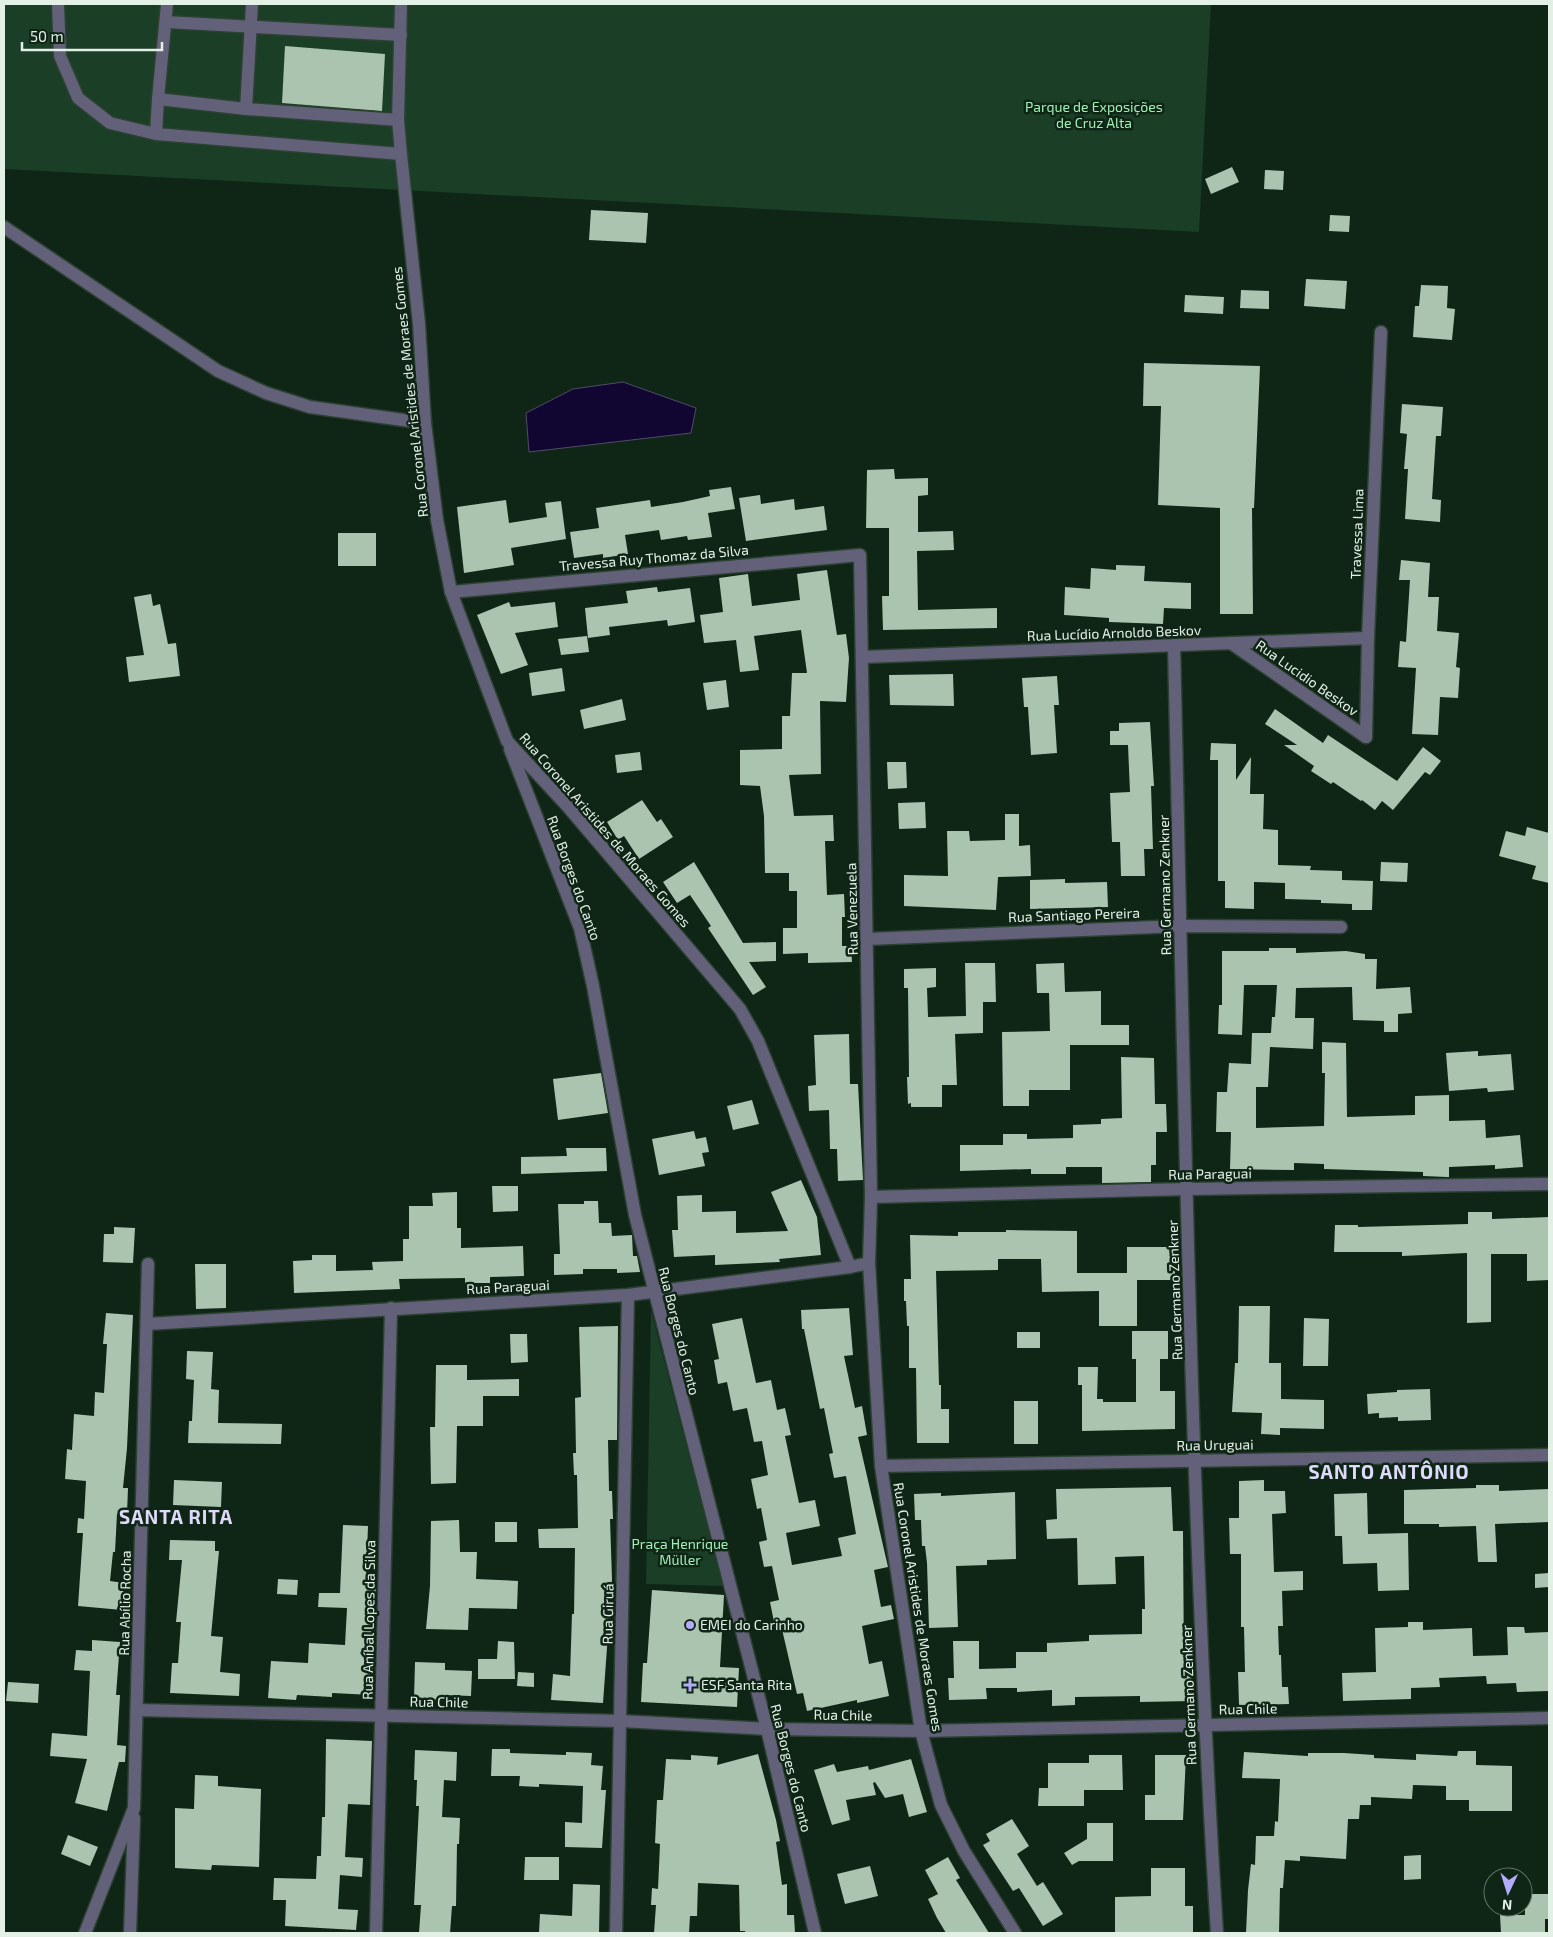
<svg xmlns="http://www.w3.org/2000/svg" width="1553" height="1937" viewBox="0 0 1553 1937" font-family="'Exo 2',sans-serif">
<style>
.green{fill:#1b3e26}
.water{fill:#110531;stroke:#504c67}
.building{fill:#aac4b0}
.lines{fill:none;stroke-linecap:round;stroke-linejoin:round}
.minor-casing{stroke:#2d4133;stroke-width:15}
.minor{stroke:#626179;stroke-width:12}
.poi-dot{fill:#b3adf9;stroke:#0f2516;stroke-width:2}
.labels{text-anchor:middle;stroke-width:5;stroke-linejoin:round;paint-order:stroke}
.park-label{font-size:14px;fill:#a0f0b5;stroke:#0f2516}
.street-label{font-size:14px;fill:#e3f0e6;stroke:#0f2516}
.poi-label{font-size:14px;fill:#e3f0e6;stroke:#0f2516;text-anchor:start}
.district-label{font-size:19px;font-weight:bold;letter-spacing:1px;fill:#dddbf9;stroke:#0f2516}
</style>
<rect width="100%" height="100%" fill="#0f2516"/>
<g class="green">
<path d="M4,4H1211L1199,232L4,169Z"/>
<path d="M651,1310L723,1586L646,1584Z"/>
</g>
<path class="water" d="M623,382L696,408L691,433L529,452L526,413L573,389Z"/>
<g class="building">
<path d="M285,46L385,54L382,111L282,103Z"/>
<path d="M1232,167L1239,182L1211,194L1205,179Z"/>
<path d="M1265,170L1284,171L1283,190L1264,189Z"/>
<path d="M591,210L648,213L646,243L589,240Z"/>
<path d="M1330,215L1350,216L1349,232L1329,231Z"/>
<path d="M1306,279L1347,281L1345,309L1304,306Z"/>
<path d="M1421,285L1448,286L1447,308L1455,309L1452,340L1413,337L1415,306H1419Z"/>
<path d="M1241,290L1269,291V309L1240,308Z"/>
<path d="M1185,295L1224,297L1223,314L1184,312Z"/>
<path d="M1144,363L1260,366L1254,508H1252L1253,614H1220V508L1158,505L1161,406H1143Z"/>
<path d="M1402,404L1443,407L1441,436H1436L1432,499L1441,500L1440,522L1405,519L1408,469H1404L1407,434L1400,433Z"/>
<path d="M894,469L895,479L928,478V495L918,496V532L953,531L954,550L917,551L918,610L997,608V628L883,630L882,596H889V528H866L867,470Z"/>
<path d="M731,487L735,509L708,513L712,537L688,540L687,536L661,540L659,530L625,535L628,554L603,558V554L574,558L570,532L599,528L596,508L650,500L651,507L683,502L710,496L709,490Z"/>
<path d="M760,495L761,504L794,499L795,510L824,506L827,530L746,541L739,498Z"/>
<path d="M506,500L509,523L547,517L545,503L561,501L566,539L511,548L514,565L464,573L457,507Z"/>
<rect x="338" y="533" width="38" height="33"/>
<path d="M1401,560L1430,563L1428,597H1439L1437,631L1459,633L1456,667L1460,668L1458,698L1440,697L1438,735L1412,734L1416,668L1398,667L1400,641L1406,642L1410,580H1399Z"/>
<path d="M1116,565L1145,566L1144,581L1191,583V609L1164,608L1163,624L1109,622V618L1064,615L1065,587L1090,589L1091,568L1116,570Z"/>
<path d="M827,570L837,635L846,634L849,658L846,702L820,701L821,774L789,775L794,816L833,815L834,841H825L827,895L844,894L845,917H842V946H851L852,962L808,963V953L783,954V928H797V891H789V873H765L764,816L760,786L740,785V750L782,749V716H790L792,673H807L801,630L754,636L759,670L740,672L736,640L704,643L700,615L723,612L719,578L748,574L752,606L800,600L797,574Z"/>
<path d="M657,587L658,592L690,588L695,622L668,626L667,620L609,627L610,635L588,638L585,608L628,603L626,591Z"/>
<path d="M151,594L153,606L160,604L168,644L176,643L180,676L129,682L126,657L144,655L134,597Z"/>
<path d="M509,602L511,607L555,602L558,627L515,633L528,665L501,674L477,615Z"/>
<path d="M587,636L589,652L561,655L558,639Z"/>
<path d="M562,668L565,691L532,696L529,673Z"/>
<path d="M953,674L954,706L890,705L889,675Z"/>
<path d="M1057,676L1059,705H1054L1057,753L1031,755L1028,707H1024L1022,678Z"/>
<path d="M726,680L729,707L707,710L703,683Z"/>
<path d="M622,699L626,720L584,729L580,710Z"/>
<path d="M1275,709L1323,743L1328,735L1397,781L1423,747L1441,761L1430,775L1425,772L1393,810L1382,801L1375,810L1362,800L1361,801L1333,782L1331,784L1311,771L1314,766L1284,745H1297L1265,724Z"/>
<path d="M1150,722L1154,786H1151L1153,849H1144L1145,876H1121L1120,842H1112L1110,793L1130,792L1128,745H1110V731H1119V723Z"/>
<path d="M1211,743L1236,744V780L1251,757L1250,794H1264L1263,829L1278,830V865L1311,866L1310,870L1342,871V880L1373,881L1372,910H1352V904L1321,903V900L1285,899V883L1254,882V909L1225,908V881H1218V760H1210Z"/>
<path d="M640,752L642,770L617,773L615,755Z"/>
<path d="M887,762H906L907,788L888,789Z"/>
<path d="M642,800L657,822L661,819L673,837L639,859L624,836L618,840L607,822Z"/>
<path d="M925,802L926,828L899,829L898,803Z"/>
<path d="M1005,814H1019V846L1030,845L1031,876L998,877L996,910L904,906V875L948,876L947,831H969L970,841L1005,840Z"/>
<path d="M1527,827L1549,833V883L1532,879L1536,866L1499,856L1506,831L1525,836Z"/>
<path d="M694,862L743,943L776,942V961L749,962L766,987L753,995L708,928L711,926L690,895L677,903L663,882Z"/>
<path d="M1381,862L1408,863L1407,882L1380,881Z"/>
<path d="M1065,879V883L1107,882L1108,907L1030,909V880Z"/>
<path d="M1269,948H1296V953L1346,951L1365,954V959H1377L1376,989L1410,987L1412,1013L1398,1014V1032H1384V1021L1353,1020L1352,987L1296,988L1295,1018H1314L1313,1049L1270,1047L1268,1087H1256V1128L1324,1126L1325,1073H1322V1042L1346,1043L1347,1117L1415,1115V1096L1449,1095V1121L1485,1120L1486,1138L1520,1135L1523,1167L1495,1169V1165L1449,1167V1177H1447L1423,1176V1172L1324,1169V1164L1294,1163V1170L1230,1169L1231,1132H1216L1217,1092H1227L1229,1063L1251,1064L1252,1033H1271L1272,1017H1275L1277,985H1244L1242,1035L1218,1034L1219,1005H1222V951H1269Z"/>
<path d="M965,963H995L996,1002H983V1033L955,1034L957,1085H942V1107H911V1103L908,1104L907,1077H909L908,988H904V969L936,968V987L927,988L928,1017L966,1016Z"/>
<path d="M1064,963L1065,992L1101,991V1025H1129V1045H1070V1090H1029V1106H1003L1002,1032L1050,1031L1049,993H1037L1036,964Z"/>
<path d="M849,1034L850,1084H858L863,1180L838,1181L837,1149H830L829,1110L809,1111L808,1086L816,1085L814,1035Z"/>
<path d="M1478,1051V1056L1511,1054L1514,1090L1488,1092L1487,1088L1449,1091L1446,1053Z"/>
<path d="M1121,1057L1154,1058L1155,1104H1166L1167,1132H1156V1165H1151V1182L1102,1183V1167H1066V1174H1031V1169L960,1171V1145H1003V1134H1027V1139L1073,1138V1125L1101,1124V1119L1122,1118Z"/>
<path d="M601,1073L608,1113L558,1120L553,1079Z"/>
<path d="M752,1100L759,1124L733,1130L727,1106Z"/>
<path d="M694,1131L696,1139L706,1137L709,1152L702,1153L705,1166L659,1175L652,1139Z"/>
<path d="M566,1148H606L607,1171L521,1174V1157L567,1156Z"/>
<path d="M801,1180L817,1217L821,1255L779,1259L780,1262L715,1265V1255L674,1257L672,1230H678L677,1196L702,1195V1212L736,1211V1233L788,1231L771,1192Z"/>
<path d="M492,1186H518V1211L493,1212Z"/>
<path d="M457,1192V1228H461V1248L523,1246L524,1276L490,1277V1283H465V1278L399,1279L400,1289L294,1293L293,1261L312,1260V1255H336V1271L373,1270L372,1262L403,1261V1239H409V1206H433L432,1193Z"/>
<path d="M584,1201H598L599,1223H611L612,1236L632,1235L633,1256H637L640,1272L617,1273V1269H583V1274L554,1275V1254H560L558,1204H584Z"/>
<path d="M1468,1212H1492V1219L1549,1217V1280L1527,1281V1254H1491V1322L1467,1323V1253L1402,1256V1252H1334L1335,1225H1358V1227L1468,1224Z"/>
<path d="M114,1227L135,1228L133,1263L103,1262L104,1234H114Z"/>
<path d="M1006,1230L1077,1231V1273H1127V1247H1175V1280H1137V1326H1099V1291L1042,1292L1041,1259H998V1270L936,1271L939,1385H941V1409H949V1443H917L916,1368H909V1326H907L906,1301H904V1279H911L910,1235L958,1236V1232H1006Z"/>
<path d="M195,1264H226V1308L196,1309Z"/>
<path d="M1239,1306H1270L1269,1363H1281V1399L1324,1400V1429L1280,1428V1435L1261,1434L1262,1413L1232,1412L1235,1363H1238Z"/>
<path d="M849,1308L853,1355L844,1356L855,1408L862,1406L867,1435L858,1437L888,1567L874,1570L881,1607L891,1605L894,1619L862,1626L869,1664L882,1661L889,1696L857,1703V1700L807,1711L803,1693L797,1694L781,1625L775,1627L770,1602L779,1600L772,1566L764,1567L759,1542L767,1540L761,1508L757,1509L751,1479L768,1475L762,1441L754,1442L747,1408L733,1411L727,1382L718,1384L714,1360L719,1359L712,1324L742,1318L756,1383L771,1380L777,1410L785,1408L791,1435L785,1436L799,1503L815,1500L820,1526L786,1533L792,1565L842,1556L838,1538L856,1534L846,1476L834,1478L829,1454L833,1453L824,1408L820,1409L804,1329H802L801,1310Z"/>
<path d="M106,1313L133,1315L127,1448L123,1488H128L127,1514H117L115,1552H113L110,1581L124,1583L122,1610L78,1606L83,1533H77L78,1518L84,1519L86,1481L65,1479L67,1449L72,1450L74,1414L94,1416L95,1392L104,1393L107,1344H103Z"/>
<path d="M1304,1318L1329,1319L1328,1366H1303Z"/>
<path d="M618,1326L617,1440H608L609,1491H612L613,1519H610L612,1579L603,1703L551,1700L553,1674L570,1676L572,1614H574L575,1548H539L538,1529L578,1528L577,1475H574L573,1453H576L575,1398L581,1397L579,1327Z"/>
<path d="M1132,1331H1168V1359H1160V1391H1175V1429L1082,1431V1385H1078V1367H1098L1097,1399H1103V1402H1136V1359H1132Z"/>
<rect x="1017" y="1332" width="23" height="16"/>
<path d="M510,1334H527L528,1362L511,1363Z"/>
<path d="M187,1351L213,1352L211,1389L219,1390L218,1423L282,1424L281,1444L188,1443L189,1421H192L194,1380L186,1379Z"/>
<path d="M436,1365H467V1380L519,1379V1396H483V1426H457L456,1483L431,1484L430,1427H435Z"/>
<path d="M1430,1389L1431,1420L1398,1421V1417L1379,1418V1413L1368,1414L1367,1394L1397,1392V1390Z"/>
<rect x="1014" y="1401" width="24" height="43"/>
<path d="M174,1480L222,1482L221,1507L173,1505Z"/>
<path d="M1264,1480V1491H1285L1286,1513L1272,1514L1274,1572L1303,1571V1590L1282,1591L1283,1626H1278L1279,1655H1281L1282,1687H1288L1289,1704L1239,1705L1238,1672H1245L1244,1627H1241V1554H1230L1229,1518H1239V1481Z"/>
<path d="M1476,1485H1499V1491L1549,1489V1522L1495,1524L1497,1562H1478L1476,1526L1439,1527V1524H1404V1490L1476,1488Z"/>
<path d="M1171,1487L1173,1531H1183L1184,1674H1192L1193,1701L1140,1702V1696L1075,1697V1705L1052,1706V1690L1017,1692V1688H986L987,1699L949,1700L948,1678H954L953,1641H979V1669L1016,1668V1652H1047V1643L1089,1641V1635L1142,1634V1609H1145L1144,1556L1115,1557L1116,1584L1078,1585L1077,1538L1047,1539L1046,1520L1057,1519L1056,1489Z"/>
<path d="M1015,1492L1016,1559L987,1560V1565L956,1566L958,1627L929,1628L927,1563L925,1546H922L921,1520H915L914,1494L941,1493V1496Z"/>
<path d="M1367,1493L1368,1534L1408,1533L1409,1590L1378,1591L1377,1563L1343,1564L1342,1536H1335L1334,1494Z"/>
<path d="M459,1520L460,1552H477L476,1579L518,1581L517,1609L469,1608L468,1630L426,1629L430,1586L431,1521Z"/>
<rect x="495" y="1522" width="22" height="20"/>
<path d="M343,1525L368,1526L366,1580H376L372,1695L332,1693V1697L297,1695L296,1700L268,1698L271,1661L308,1663L309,1643L345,1645L347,1608L318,1607L319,1593H340Z"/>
<path d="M170,1540L215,1541V1551H219L211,1636L223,1637L220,1672L240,1674L239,1696L170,1693L172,1663H178L181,1622H176L182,1560H169Z"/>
<path d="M1549,1573V1587L1535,1588V1574Z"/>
<path d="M278,1579L298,1580L297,1595L277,1594Z"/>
<path d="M652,1590L724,1595L720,1667L739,1668L737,1707L641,1702L643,1663H647Z"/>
<path d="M1408,1622H1423V1630L1472,1628L1473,1656L1508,1655L1507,1627H1524L1525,1633L1549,1632V1691L1517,1692L1516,1683L1487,1684L1486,1676L1439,1678L1440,1687L1411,1688V1699L1343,1701L1342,1673L1376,1672L1375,1628L1408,1627Z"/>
<path d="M92,1640L120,1642L116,1695H120L117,1745L126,1746L125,1762H119L107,1811L75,1803L87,1759L50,1756L52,1733L87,1736L90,1671L74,1670L76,1650L92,1651Z"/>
<path d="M498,1641L514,1642L515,1679H478V1659H497Z"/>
<path d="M415,1662L445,1663V1670L472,1671L471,1696L444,1695V1700L414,1699Z"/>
<path d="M518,1672L534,1673V1687L517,1686Z"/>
<path d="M8,1682L39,1684L38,1703L6,1701Z"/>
<path d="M326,1739L372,1741L370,1805L348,1804L345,1857L363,1858L362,1877L340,1875L338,1909L358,1910L356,1930L285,1926L286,1900H273L274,1878L316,1879L317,1856H321L322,1817H325Z"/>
<path d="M492,1749H510V1753L566,1755V1752L592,1753L591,1765L603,1766L601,1790H606L602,1848L565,1847V1822L582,1823L583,1786L539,1784V1787L519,1786L520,1776H491Z"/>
<path d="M415,1750L457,1752L456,1781L444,1780L442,1817L460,1818L459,1844H457L456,1906H452L450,1933H419L421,1905H414L419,1806H416L417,1780H414Z"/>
<path d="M1458,1751H1476V1765L1512,1766V1811H1469V1800H1446V1786L1413,1785L1412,1799L1371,1797V1805H1360L1359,1819H1348L1346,1859L1300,1856V1861L1285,1860L1283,1888H1280L1279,1933H1246L1248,1890L1251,1864L1255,1865L1256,1836H1274L1275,1821L1278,1822L1280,1779L1242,1778L1244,1752L1308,1756V1753H1344L1374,1755V1758L1416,1760V1754L1457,1756Z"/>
<path d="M758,1754L776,1820L780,1841L776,1842L782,1885L787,1884V1915H794L795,1933H745V1931H740L739,1885L698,1883L697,1916H690L689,1933H654L656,1905H651L652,1888L658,1889L660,1844L655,1843L657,1800H663L666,1759L691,1760V1755L718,1757L717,1765Z"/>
<path d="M1089,1755H1122L1123,1790H1084V1806H1038L1039,1788H1048V1763H1089Z"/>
<path d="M1155,1755H1186L1183,1820H1145V1795H1155Z"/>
<path d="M911,1759L927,1812L909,1817L903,1794L885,1798L875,1782L873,1783L876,1795L846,1800L850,1820L832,1825L814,1770L834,1764L837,1772L868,1766L869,1770Z"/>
<path d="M195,1775L218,1776V1786L261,1789L259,1867L212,1865L211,1870L175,1868V1808L194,1809Z"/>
<path d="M1012,1819L1029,1846L1017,1854L1037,1886L1043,1882L1063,1914L1043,1926L1019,1888L1013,1891L983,1845L990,1841L986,1834Z"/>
<path d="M1087,1823H1113V1861H1079L1072,1865L1064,1853L1087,1839Z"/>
<path d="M68,1835L98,1847L90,1866L61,1854Z"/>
<path d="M1421,1855V1879L1404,1880V1856Z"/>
<path d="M525,1857H559V1880H524Z"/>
<path d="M948,1857L960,1878L956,1880L989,1933H946L937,1918L928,1899L938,1894L925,1870Z"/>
<path d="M870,1866L878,1896L845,1904L837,1874Z"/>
<path d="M1151,1868H1185V1906H1193V1933H1115V1897L1151,1896Z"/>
<path d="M573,1884L600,1885L599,1933H539L540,1914L572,1916Z"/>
<path d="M1525,1894H1549V1919H1545V1933H1501L1500,1915H1525Z"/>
</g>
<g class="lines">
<g class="minor-casing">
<g id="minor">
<path d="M58,4L60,56L78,98L110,123L156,134L401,154L419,324L425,423L437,520L451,592L507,741L569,808L740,1009L758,1041L850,1267"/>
<path d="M167,4L158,99L246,109L252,4"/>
<path d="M166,22L401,35"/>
<path d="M246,109L398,120"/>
<path d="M156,134L158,99"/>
<path d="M401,154L398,120L401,4"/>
<path d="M4,227L218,371L266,393L310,407L425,423"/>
<path d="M451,592L860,555L871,1197L869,1263L881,1466L921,1731L941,1805L964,1851L1015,1933"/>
<path d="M1231,643L1366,737"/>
<path d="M1174,645C1184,1075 1190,1504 1217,1933"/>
<path d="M862,657L1368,638"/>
<path d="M1366,737L1368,638L1381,332"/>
<path d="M510,749L580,928L593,986L635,1215L767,1729L815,1933"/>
<path d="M867,939L1180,926L1341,927"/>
<path d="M871,1197L1187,1189L1549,1184"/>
<path d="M147,1324L628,1295L850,1267L869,1263"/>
<path d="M881,1466L1549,1455"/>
<path d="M137,1710L621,1721L767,1729L921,1731L1549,1718"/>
<path d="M85,1933L134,1808L148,1264"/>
<path d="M130,1933L134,1818"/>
<path d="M376,1933L391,1308"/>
<path d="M616,1933L628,1295"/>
</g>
</g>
<use href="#minor" class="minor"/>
</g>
<g class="poi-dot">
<circle cx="690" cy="1625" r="5"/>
<path d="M687.5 1677.5h5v5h5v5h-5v5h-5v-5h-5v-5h5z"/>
</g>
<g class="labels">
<g class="park-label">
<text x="1094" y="112">Parque de Exposições<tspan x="1094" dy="16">de Cruz Alta</tspan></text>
<text x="680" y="1549">Praça Henrique<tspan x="680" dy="16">Müller</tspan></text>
</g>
<g class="street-label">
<text transform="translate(410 392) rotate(-96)" y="5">Rua Coronel Aristides de Moraes Gomes</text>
<text transform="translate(1357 534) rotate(-88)" y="5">Travessa Lima</text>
<text transform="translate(654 558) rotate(-5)" y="5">Travessa Ruy Thomaz da Silva</text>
<text transform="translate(1114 633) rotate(-2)" y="5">Rua Lucídio Arnoldo Beskov</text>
<text transform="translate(1307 678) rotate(35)" y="5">Rua Lucidio Beskov</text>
<text transform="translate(605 830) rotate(49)" y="5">Rua Coronel Aristides de Moraes Gomes</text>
<text transform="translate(574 878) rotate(70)" y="5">Rua Borges do Canto</text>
<text transform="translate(1165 885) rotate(-91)" y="5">Rua Germano Zenkner</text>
<text transform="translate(852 909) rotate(-91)" y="5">Rua Venezuela</text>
<text transform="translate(1074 915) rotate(-2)" y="5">Rua Santiago Pereira</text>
<text transform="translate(1210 1174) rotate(-1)" y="5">Rua Paraguai</text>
<text transform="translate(508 1287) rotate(-3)" y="5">Rua Paraguai</text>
<text transform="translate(1175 1290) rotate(-92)" y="5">Rua Germano Zenkner</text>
<text transform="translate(679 1331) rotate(76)" y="5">Rua Borges do Canto</text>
<text transform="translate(1215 1445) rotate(-1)" y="5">Rua Uruguai</text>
<text transform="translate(125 1603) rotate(-89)" y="5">Rua Abílio Rocha</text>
<text transform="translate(918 1607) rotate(81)" y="5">Rua Coronel Aristides de Moraes Gomes</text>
<text transform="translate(608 1614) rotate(-89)" y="5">Rua Giruá</text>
<text transform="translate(369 1620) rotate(-89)" y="5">Rua Aníbal Lopes da Silva</text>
<text transform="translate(1189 1695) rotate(-92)" y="5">Rua Germano Zenkner</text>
<text transform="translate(439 1702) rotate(1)" y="5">Rua Chile</text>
<text transform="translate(1248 1709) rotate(-1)" y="5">Rua Chile</text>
<text transform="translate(843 1715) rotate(1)" y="5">Rua Chile</text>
<text transform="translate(791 1768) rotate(76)" y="5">Rua Borges do Canto</text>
</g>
<g class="poi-label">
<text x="700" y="1630">EMEI do Carinho</text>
<text x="701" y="1690">ESF Santa Rita</text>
</g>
<g class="district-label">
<text x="1389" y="1479">SANTO ANTÔNIO</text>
<text x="176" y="1524">SANTA RITA</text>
</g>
</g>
<rect width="1553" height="1937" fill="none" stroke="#e3f0e6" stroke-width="10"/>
<g transform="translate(1508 1892) rotate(184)"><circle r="24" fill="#0f2516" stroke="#647669"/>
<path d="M0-4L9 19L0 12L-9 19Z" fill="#b3adf9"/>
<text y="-8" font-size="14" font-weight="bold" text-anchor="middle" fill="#e3f0e6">N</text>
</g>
<path d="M22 42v8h140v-8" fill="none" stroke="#e3f0e6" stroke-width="2.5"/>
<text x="30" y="42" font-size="15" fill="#e3f0e6" stroke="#0f2516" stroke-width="4" paint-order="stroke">50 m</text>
</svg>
